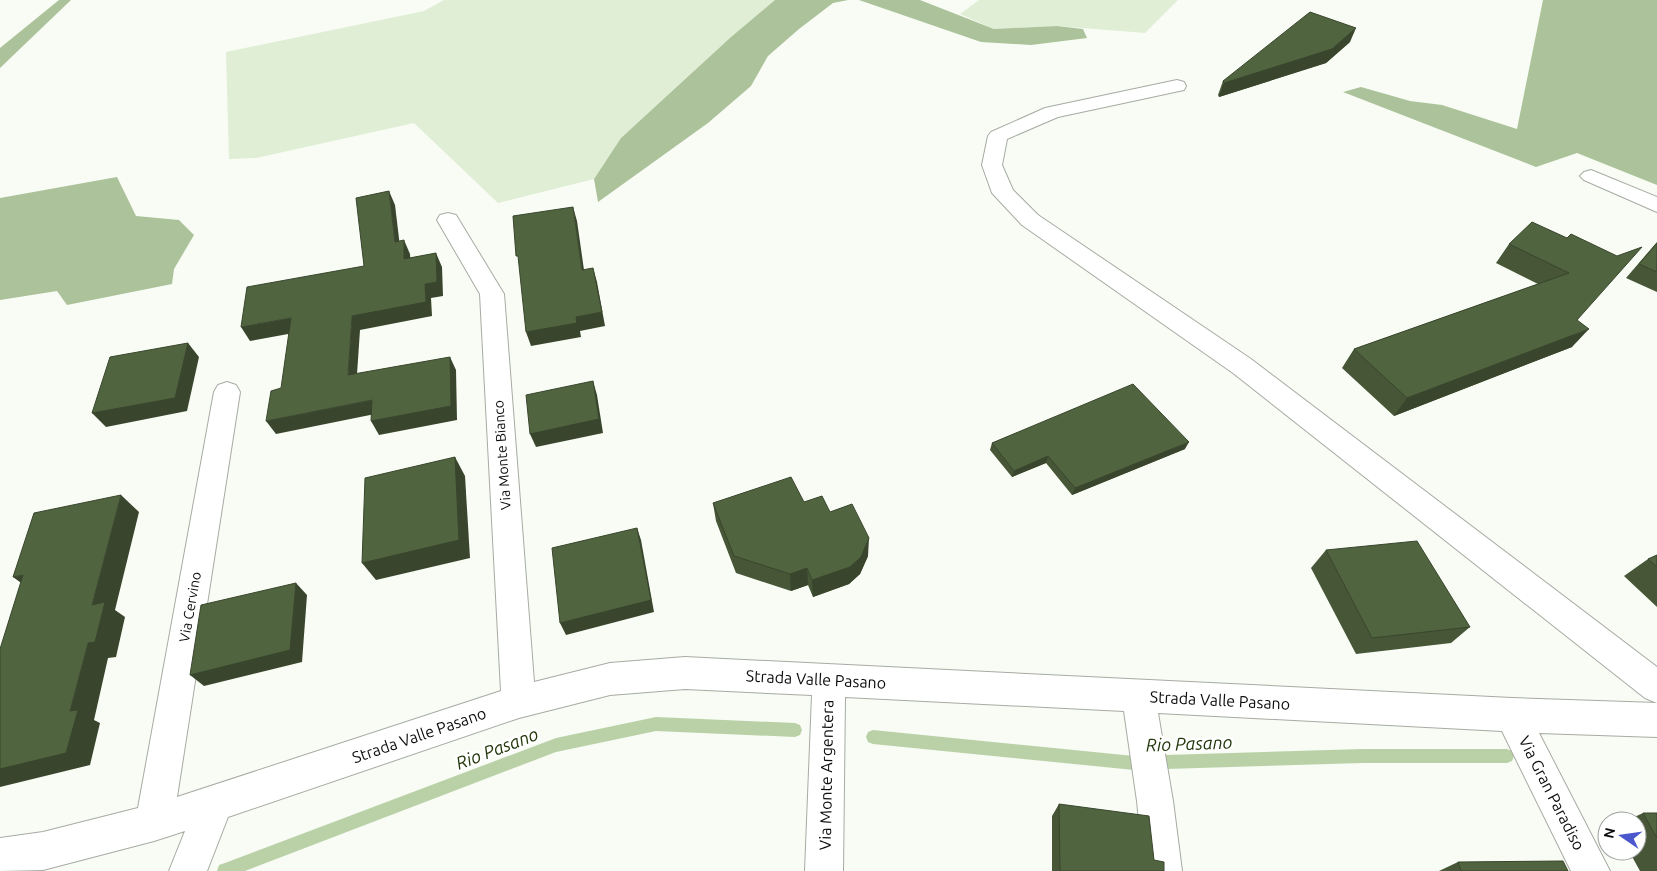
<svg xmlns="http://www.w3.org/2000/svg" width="1657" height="871" viewBox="0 0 1657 871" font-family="Ubuntu,sans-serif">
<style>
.green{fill:#e0eed5}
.forest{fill:#acc29a}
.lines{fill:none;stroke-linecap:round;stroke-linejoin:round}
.stream{fill:#bad1a8;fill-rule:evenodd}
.minor-casing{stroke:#a6aba3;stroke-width:2}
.minor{fill:#fff;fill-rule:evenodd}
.wall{fill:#465637}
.shaded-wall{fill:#39462d}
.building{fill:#516440;stroke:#39462d}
.labels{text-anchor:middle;stroke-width:5;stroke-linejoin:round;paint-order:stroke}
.street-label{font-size:14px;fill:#0d0e0c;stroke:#fff}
.near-street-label{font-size:16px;fill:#0d0e0c;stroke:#fff}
.near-water-label{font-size:18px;font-style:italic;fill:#23380b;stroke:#fff}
</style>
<rect width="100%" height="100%" fill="#f8fcf4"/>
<g class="green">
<path d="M444,0H775L731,37L621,138L594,179L498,203L414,123L256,158L229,159L226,52L424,11Z"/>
<path d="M979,0H1178L1145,33L1057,26L994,29L960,14Z"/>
</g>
<g class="forest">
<path d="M59,0H71L0,68V48Z"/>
<path d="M775,0H848L833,3L799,29L768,56L751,86L708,123L598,202L594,179L621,138L731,37Z"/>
<path d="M859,0H920L994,29L1057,26L1083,29L1087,38L1031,45L981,42Z"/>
<path d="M1543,0H1657V185L1577,153L1536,167L1343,92L1361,87L1410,101L1442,105L1517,129Z"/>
<path d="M117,177L136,216L179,220L194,235L174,269L172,284L67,305L57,291L0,300V198Z"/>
</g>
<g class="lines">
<g class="stream">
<path d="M656,717L795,723L800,725L802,730L800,735L795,737L656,731L556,752L245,871H217L219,865L225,863L556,738Z"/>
<path d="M873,730L1134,756L1362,749H1507L1512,751L1514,756L1512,761L1507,763H1362L1134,770L873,744L868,742L866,737L868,732Z"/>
</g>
<g class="minor-casing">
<g id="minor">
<path d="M1177,80L1184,82L1186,86L1184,90L1058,117L1007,139L1002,165L1013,190L1038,215L1251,359L1657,667V703L1645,698L1233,373L1022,225L992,193L982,165L988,136L991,132L1045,108Z"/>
<path d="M1591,170L1657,197V212L1584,180L1580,176L1584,172Z"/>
<path d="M448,213L456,215L504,294L534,682L610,663L685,657L1512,698L1657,703V737L1539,733L1610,871H1571L1502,731L1158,713L1173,801L1182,871H1144L1137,801L1124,711L845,697L843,871H805L812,695L685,689L610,695L519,718L228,817L207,871H169L185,831L154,841L43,870L0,871V838L43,832L138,808L214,392L218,385L227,382L236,385L240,392L177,797L501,691L480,294L437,220L440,215Z"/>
</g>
</g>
<use href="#minor" class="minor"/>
</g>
<g class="wall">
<path d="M1350,42L1326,63L1219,97L1218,95L1223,81Z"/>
<path d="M1567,238L1577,320L1572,347L1394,416L1342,368L1354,349L1538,284L1496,263L1509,244Z"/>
<path d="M1657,242V292L1626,278Z"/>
<path d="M992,443L1185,449L1072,495L1046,463L1012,477L990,450Z"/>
<path d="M804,502L830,512L868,556L860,574L849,584L813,597L808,585L791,591L736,573L716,521L713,503Z"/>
<path d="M1326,550L1470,627L1451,643L1356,654L1311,568Z"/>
<path d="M1657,555V607L1624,576L1648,559Z"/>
<path d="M1059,804L1154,860L1164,871H1052V816Z"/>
<path d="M1643,813H1657V871H1640L1629,851H1637V821H1626Z"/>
<path d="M1458,862L1568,871H1439Z"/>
</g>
<g class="shaded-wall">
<path d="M1356,28L1350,42L1326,63L1219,97L1224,83Z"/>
<path d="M389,191L395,205L401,255L395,242Z"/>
<path d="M573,207L577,221L586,284L582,270Z"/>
<path d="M404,240L410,254L411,272L404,259Z"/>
<path d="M436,253L442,267L443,296L431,298L432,316L360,330L356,389L348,375L352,316L425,284Z"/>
<path d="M593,268L597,282L605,326L580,331L581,337L531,346L526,332L576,317Z"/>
<path d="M291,318L299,332L250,341L241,327Z"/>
<path d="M1589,329L1572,347L1394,416L1407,398Z"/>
<path d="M188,343L199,357L187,411L106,427L92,413Z"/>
<path d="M450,357L456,370L457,420L379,435L371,421Z"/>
<path d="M593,381L597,395L603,433L536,447L530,434Z"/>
<path d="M372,400L380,413L276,434L266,421Z"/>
<path d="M1189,442L1185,449L1072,495L1075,488Z"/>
<path d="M1048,456L1046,463L1012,477L1014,471Z"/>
<path d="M455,457L465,476L470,558L376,580L362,563Z"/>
<path d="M121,495L139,512L115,610L125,617L116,657L108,658L94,720L100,723L90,765L0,787V769L70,711L88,643L92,605Z"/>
<path d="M637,528L641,540L654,612L566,635L560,623Z"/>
<path d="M869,538L868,556L860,574L849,584L813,597L812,580Z"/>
<path d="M807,568L808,585L791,591L790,574Z"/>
<path d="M23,575L35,593L13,577Z"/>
<path d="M296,583L307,595L302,662L204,686L190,675Z"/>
</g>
<g class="building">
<path d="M1310,12L1356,28L1332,49L1224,83L1223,81Z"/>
<path d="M389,191L395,242L404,240V259L436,253L437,282L425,284L426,302L352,316L348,375L450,357L451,406L371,421L372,400L266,421L271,391L281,388L291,318L241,327L247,287L364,266L356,198Z"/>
<path d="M573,207L582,270L593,268L602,312L576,317L577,323L526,332L518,256H516L513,216Z"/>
<path d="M1532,222L1567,238L1571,234L1617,256L1642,247L1577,320L1589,329L1407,398L1354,349L1569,273L1509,244Z"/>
<path d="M1657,243V272L1639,264Z"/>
<path d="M188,343L175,398L92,413L110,357Z"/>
<path d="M593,381L599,419L530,434L526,395Z"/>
<path d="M1133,384L1189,442L1075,488L1048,456L1014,471L992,443Z"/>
<path d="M455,457L459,540L362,563L365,478Z"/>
<path d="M791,477L804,502L822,496L830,512L852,504L869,538L861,557L850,567L812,580L807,568L790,574L734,556L713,503Z"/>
<path d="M121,495L92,605L105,602L95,642L88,643L70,711L78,710L66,753L0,769V649L23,575L13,577L34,513Z"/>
<path d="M637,528L651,600L560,623L552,548Z"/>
<path d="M1417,541L1470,627L1372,638L1326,550Z"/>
<path d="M1657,555V567L1648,559Z"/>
<path d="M296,583L290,650L190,675L201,605Z"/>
<path d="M1059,804L1149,816L1154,860L1164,862V871H1060Z"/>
<path d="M1643,813H1657V838Z"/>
<path d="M1563,861L1568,871H1461L1458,862Z"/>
</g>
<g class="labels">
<g class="street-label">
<text transform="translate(502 455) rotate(-94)" y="5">Via Monte Bianco</text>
<text transform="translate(190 607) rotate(-80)" y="5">Via Cervino</text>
</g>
<g class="near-street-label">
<text transform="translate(816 679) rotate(3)" y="6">Strada Valle Pasano</text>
<text transform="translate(1220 700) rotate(3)" y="6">Strada Valle Pasano</text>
<text transform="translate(419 735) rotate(-19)" y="6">Strada Valle Pasano</text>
<text transform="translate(826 775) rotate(-89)" y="6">Via Monte Argentera</text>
<text transform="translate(1552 793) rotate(63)" y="6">Via Gran Paradiso</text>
</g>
<g class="near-water-label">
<text transform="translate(1189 744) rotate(-2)" y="6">Rio Pasano</text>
<text transform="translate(497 749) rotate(-21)" y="6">Rio Pasano</text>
</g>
</g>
<g transform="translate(1622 836) rotate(283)"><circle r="24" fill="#ffffff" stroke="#9e9f9e"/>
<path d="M0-4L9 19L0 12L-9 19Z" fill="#4b58cd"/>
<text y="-8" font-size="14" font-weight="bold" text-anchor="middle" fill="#0d0e0c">N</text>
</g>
</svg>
